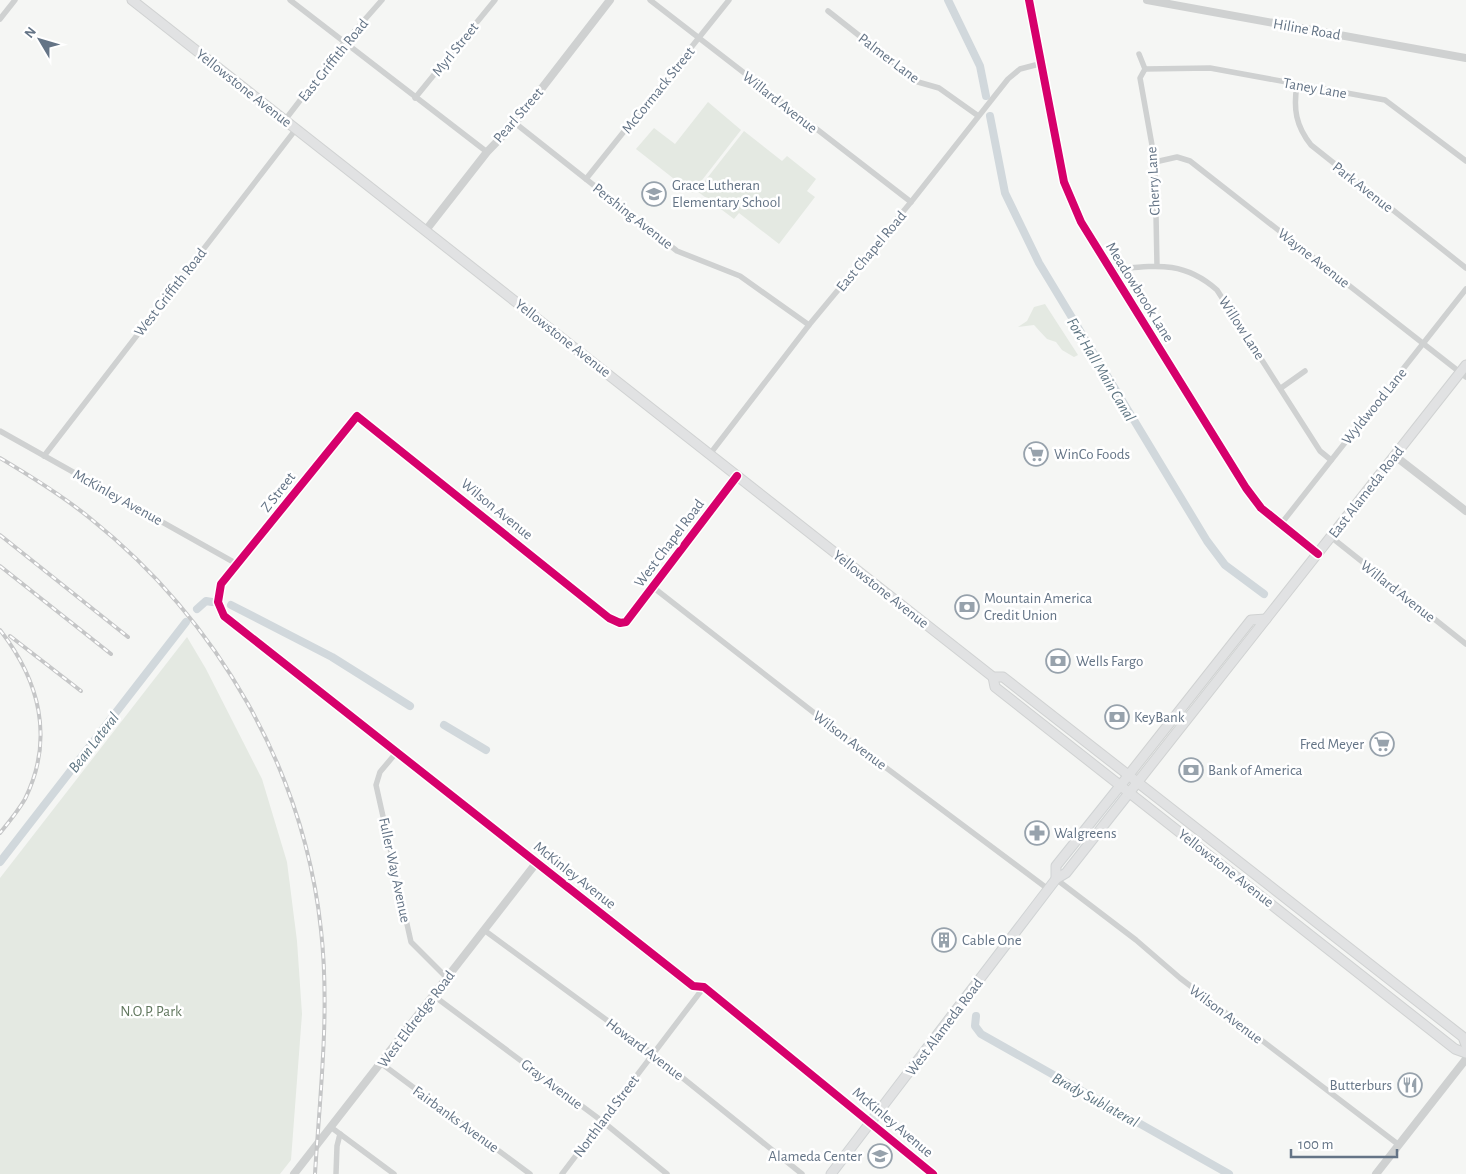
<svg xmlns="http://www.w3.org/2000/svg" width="1466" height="1174" viewBox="0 0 1466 1174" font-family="'Alegreya Sans',sans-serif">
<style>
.green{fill:#e4e9e2}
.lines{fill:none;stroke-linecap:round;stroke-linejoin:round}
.canal{stroke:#d1d8dc;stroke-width:8}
.secondary-casing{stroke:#d0d3d4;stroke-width:11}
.primary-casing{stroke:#d0d2d2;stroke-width:11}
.minor{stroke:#cfd1d1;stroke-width:5.5}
.tertiary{stroke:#cfd1d1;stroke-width:8}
.secondary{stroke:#e1e2e3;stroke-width:9}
.primary{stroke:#e1e2e3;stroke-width:9}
.rail-casing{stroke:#c5c6c7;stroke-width:4}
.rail{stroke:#fff;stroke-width:2;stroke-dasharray:5.5;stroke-linecap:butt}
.cycleway-casing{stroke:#fff;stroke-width:11}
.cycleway{stroke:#d6006c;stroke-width:8}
.labels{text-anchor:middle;stroke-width:5;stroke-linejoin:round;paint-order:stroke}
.street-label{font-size:15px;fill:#647486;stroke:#fff}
.poi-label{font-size:15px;fill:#647486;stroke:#fff;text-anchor:start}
.park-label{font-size:15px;fill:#62785f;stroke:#fff}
.water-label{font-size:16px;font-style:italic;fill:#5f7683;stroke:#fff}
</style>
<rect width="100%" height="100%" fill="#f5f6f4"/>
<g class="green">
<path d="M708,102L741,130L692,193L636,149L654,128L675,144Z"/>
<path d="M744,131L782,161L787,156L816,179L807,191L815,197L779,244L739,213L734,219L697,191Z"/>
<path d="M1045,304L1078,355L1074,357L1062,350L1056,342L1047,339L1034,325L1018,327L1027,321L1034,307Z"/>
<path d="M187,637L206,669L262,779L287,862L297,941L302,1014L291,1160L280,1174H0V878Z"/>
</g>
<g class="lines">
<g class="canal">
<path d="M948,0L980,66L986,96"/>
<path d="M990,116L1005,193L1039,263L1207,541L1225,565L1264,594"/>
<path d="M231,605L332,657L410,706"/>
<path d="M197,609L206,601L212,602"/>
<path d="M444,725L486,750"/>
<path d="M0,862L186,622"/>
<path d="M976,1016L975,1026L981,1034L1229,1174"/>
</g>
<g class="secondary-casing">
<g id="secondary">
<path d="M1056,879V866L1120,786"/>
<path d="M831,1174L1056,879L1066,873L1129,793"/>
</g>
</g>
<g class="primary-casing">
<g id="primary">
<path d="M132,0L979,666L993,677H1003L1463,1037L1466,1045"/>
<path d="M993,677L995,687L1455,1049L1466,1053"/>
<path d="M1120,786L1251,620L1266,619"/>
<path d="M1129,793L1466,365"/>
</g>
</g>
<g class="minor">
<path d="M290,0L487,152"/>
<path d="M650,0L911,202"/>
<path d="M1029,0L1064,182L1081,222L1246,488L1261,508L1318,554"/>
<path d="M828,11L918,82L939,88L977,115"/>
<path d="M0,19L15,0"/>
<path d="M1139,54L1145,69"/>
<path d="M1145,69L1210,68L1385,100L1466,161"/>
<path d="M1145,69L1140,78L1155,162L1157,266"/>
<path d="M1297,85C1293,109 1296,126 1311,145L1466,268"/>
<path d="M415,98L495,0"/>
<path d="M285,120L345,42L382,0"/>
<path d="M515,123L677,251L740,276L809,325"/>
<path d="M1155,162L1177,157L1190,161L1466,377"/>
<path d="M586,179L729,0"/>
<path d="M1110,270C1153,266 1182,259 1217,290L1320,451L1331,460"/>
<path d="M1281,388L1305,371"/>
<path d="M0,431L237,564"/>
<path d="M710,454L809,325L911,202L1008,79L1020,69L1043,63"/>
<path d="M44,456L296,129"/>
<path d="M1281,524L1466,289"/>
<path d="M1331,537L1466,644"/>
<path d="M654,588L849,740L1048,889"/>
<path d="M396,753L380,772L376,785L411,942L447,978"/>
<path d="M537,862L224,616L218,602L219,587L357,416L609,618L620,623L626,622L737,476"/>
<path d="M1056,879L1136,940L1180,978L1399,1145"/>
<path d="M484,930L653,1054L802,1174"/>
<path d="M434,996L602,1121L667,1174"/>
<path d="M382,1064L530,1174"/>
<path d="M332,1128L394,1174"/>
<path d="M336,1174L337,1146L340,1134"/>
<path d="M562,1174L704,987"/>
</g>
<g class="tertiary">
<path d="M1147,0L1466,58"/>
<path d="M426,230L487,152L515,123L610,0"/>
<path d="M1395,456L1466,511"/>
<path d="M294,1174L537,862L693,986L704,987L933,1174"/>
<path d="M1376,1174L1466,1059"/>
</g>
<use href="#secondary" class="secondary"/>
<use href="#primary" class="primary"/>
<g class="rail-casing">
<g id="rail">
<path d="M0,458C32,477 63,496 91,519C217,620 304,769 321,930C330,1011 320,1093 315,1174"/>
<path d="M0,535L128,637"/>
<path d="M0,566L111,654"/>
<path d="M0,630C39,680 55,738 25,799C18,811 9,822 0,833"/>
<path d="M10,636L81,691"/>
</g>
</g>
<use href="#rail" class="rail"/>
<g class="cycleway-casing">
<g id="cycleway">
<path d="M1029,0L1064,182L1081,222L1246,488L1261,508L1318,554"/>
<path d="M737,476L626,622L620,623L609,618L357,416L221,584L218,602L224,616L693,986L704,987L933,1174"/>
</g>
</g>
<use href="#cycleway" class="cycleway"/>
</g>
<defs>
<g id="school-ring" transform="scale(1.25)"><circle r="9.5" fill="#fff" stroke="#97a2ac" stroke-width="1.5"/><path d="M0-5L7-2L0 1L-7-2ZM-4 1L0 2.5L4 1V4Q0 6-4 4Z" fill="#97a2ac"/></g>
<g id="supermarket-ring" transform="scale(1.25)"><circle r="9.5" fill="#fff" stroke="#97a2ac" stroke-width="1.5"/><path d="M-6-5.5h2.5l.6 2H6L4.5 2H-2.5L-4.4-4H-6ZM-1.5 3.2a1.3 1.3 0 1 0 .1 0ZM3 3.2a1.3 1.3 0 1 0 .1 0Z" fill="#97a2ac"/></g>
<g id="bank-ring" transform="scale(1.25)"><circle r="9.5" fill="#fff" stroke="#97a2ac" stroke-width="1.5"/><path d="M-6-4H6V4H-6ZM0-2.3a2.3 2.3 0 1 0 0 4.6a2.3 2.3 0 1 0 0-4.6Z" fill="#97a2ac"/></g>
<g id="pharmacy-ring" transform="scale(1.25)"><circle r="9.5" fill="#fff" stroke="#97a2ac" stroke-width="1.5"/><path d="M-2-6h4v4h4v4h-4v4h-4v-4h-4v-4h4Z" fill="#97a2ac"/></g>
<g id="building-ring" transform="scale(1.25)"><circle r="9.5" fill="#fff" stroke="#97a2ac" stroke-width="1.5"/><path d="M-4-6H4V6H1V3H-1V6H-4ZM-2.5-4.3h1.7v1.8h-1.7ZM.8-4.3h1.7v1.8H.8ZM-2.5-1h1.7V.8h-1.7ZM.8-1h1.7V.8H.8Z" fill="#97a2ac"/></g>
<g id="restaurant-ring" transform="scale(1.25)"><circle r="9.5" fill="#fff" stroke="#97a2ac" stroke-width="1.5"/><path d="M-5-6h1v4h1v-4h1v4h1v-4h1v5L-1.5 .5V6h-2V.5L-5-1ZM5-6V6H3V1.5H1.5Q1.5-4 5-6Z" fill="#97a2ac"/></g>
</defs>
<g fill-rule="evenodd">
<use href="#school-ring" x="654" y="194"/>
<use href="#supermarket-ring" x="1036" y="454"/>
<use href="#bank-ring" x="967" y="607"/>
<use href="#bank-ring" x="1058" y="661"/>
<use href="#bank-ring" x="1117" y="717"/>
<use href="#supermarket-ring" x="1382" y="744"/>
<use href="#bank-ring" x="1191" y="770"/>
<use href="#pharmacy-ring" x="1037" y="833"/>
<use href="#building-ring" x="944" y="940"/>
<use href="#restaurant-ring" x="1410" y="1085"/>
<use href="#school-ring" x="880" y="1156"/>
</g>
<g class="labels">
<g class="street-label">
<text transform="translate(1307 29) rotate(10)" y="5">Hiline Road</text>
<text transform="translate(455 49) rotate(-51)" y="5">Myrl Street</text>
<text transform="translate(889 58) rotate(37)" y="5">Palmer Lane</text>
<text transform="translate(333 60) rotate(-51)" y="5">East Griffith Road</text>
<text transform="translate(244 88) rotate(38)" y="5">Yellowstone Avenue</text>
<text transform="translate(1315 88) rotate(10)" y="5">Taney Lane</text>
<text transform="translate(658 90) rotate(-51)" y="5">McCormack Street</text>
<text transform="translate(780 102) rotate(38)" y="5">Willard Avenue</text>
<text transform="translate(518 115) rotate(-49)" y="5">Pearl Street</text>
<text transform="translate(1153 181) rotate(-93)" y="5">Cherry Lane</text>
<text transform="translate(1363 187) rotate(38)" y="5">Park Avenue</text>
<text transform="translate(633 216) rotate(38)" y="5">Pershing Avenue</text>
<text transform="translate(871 251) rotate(-50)" y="5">East Chapel Road</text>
<text transform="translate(1314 258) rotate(38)" y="5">Wayne Avenue</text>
<text transform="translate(170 292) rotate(-52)" y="5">West Griffith Road</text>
<text transform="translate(1140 292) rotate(58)" y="5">Meadowbrook Lane</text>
<text transform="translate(1242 328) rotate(57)" y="5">Willow Lane</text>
<text transform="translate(563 338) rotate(38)" y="5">Yellowstone Avenue</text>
<text transform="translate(1374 406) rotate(-51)" y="5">Wyldwood Lane</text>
<text transform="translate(278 492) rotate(-52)" y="5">Z Street</text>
<text transform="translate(1366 492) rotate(-52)" y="5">East Alameda Road</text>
<text transform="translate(118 497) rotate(29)" y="5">McKinley Avenue</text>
<text transform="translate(497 509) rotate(39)" y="5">Wilson Avenue</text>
<text transform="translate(669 543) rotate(-53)" y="5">West Chapel Road</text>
<text transform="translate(881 589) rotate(38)" y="5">Yellowstone Avenue</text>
<text transform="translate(1398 591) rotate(38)" y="5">Willard Avenue</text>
<text transform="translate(850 740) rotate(37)" y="5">Wilson Avenue</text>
<text transform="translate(1226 868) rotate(38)" y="5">Yellowstone Avenue</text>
<text transform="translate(395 870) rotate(78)" y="5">Fuller Way Avenue</text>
<text transform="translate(575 875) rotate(38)" y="5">McKinley Avenue</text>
<text transform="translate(1226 1014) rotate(37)" y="5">Wilson Avenue</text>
<text transform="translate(416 1019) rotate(-53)" y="5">West Eldredge Road</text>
<text transform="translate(944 1027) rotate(-53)" y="5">West Alameda Road</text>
<text transform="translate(645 1049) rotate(37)" y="5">Howard Avenue</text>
<text transform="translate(552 1084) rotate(37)" y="5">Gray Avenue</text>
<text transform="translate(606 1116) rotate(-53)" y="5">Northland Street</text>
<text transform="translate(456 1119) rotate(36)" y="5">Fairbanks Avenue</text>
<text transform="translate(893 1122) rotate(40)" y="5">McKinley Avenue</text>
</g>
<g class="poi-label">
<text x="672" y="190">Grace Lutheran<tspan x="672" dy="17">Elementary School</tspan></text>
<text x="1054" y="459">WinCo Foods</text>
<text x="984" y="603">Mountain America<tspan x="984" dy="17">Credit Union</tspan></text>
<text x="1076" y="666">Wells Fargo</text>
<text x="1134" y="722">KeyBank</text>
<text x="1364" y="749" text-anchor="end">Fred Meyer</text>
<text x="1208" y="775">Bank of America</text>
<text x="1054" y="838">Walgreens</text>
<text x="962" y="945">Cable One</text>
<text x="1392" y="1090" text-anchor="end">Butterburs</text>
<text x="862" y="1161" text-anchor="end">Alameda Center</text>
</g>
<g class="park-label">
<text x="151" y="1016">N.O.P. Park</text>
</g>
<g class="water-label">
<text transform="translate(1102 369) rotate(59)" y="6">Fort Hall Main Canal</text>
<text transform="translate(93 742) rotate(-52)" y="6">Bean Lateral</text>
<text transform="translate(1096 1099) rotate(29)" y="6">Brady Sublateral</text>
</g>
</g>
<g transform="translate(40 40) rotate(308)" stroke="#ffffff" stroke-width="4" paint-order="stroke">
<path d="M0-4L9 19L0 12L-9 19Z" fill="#647486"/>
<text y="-8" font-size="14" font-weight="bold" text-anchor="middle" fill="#647486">N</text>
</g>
<path d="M1291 1149v8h106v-8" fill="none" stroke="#647486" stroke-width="2.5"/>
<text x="1298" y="1149" font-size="15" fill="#647486" stroke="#ffffff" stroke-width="4" paint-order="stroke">100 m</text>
</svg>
